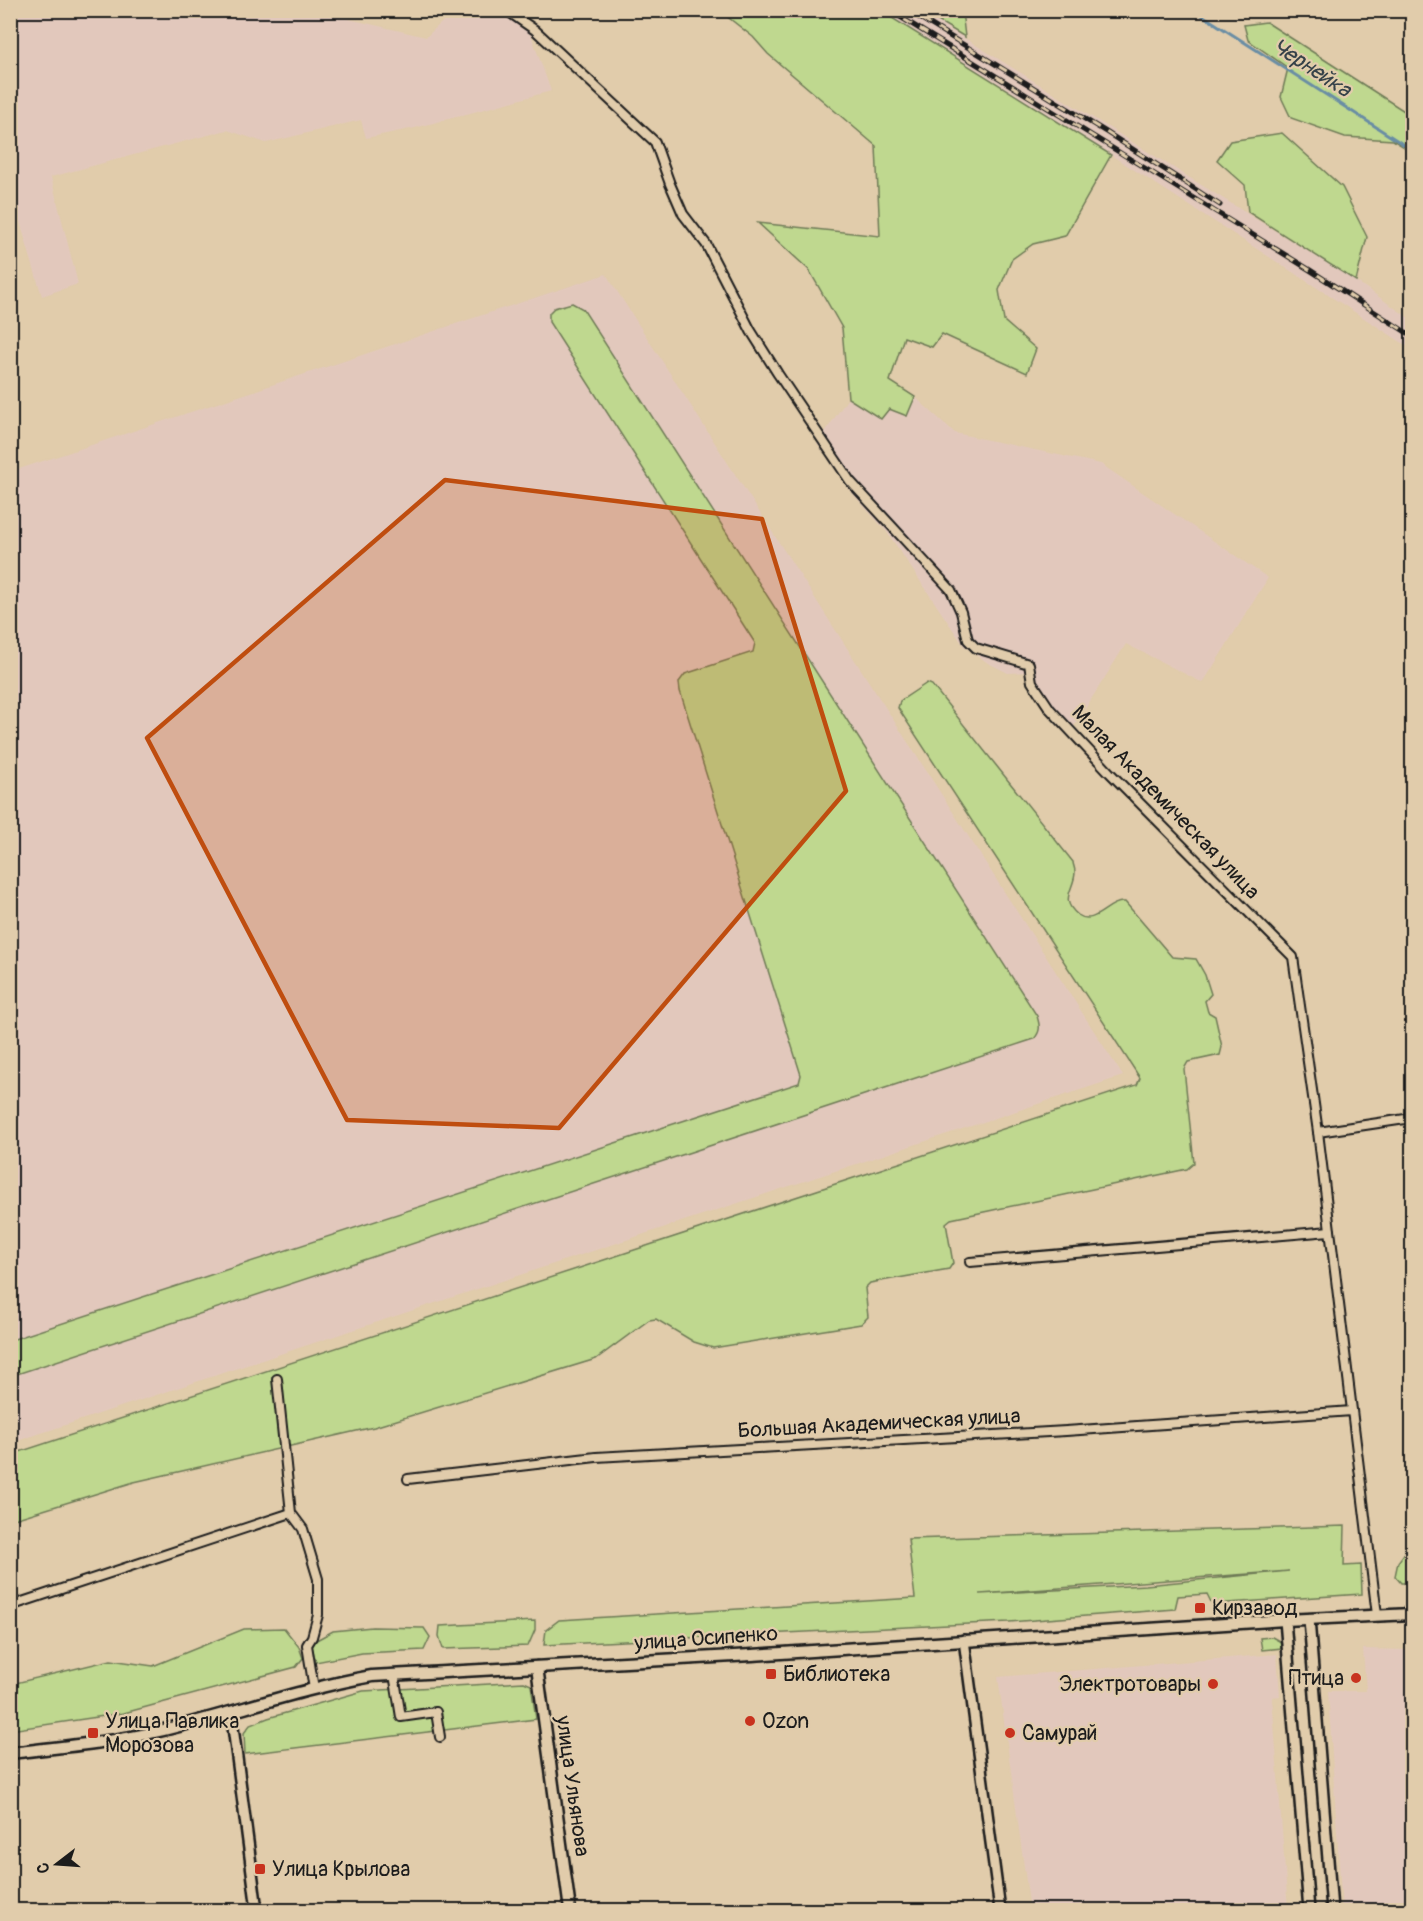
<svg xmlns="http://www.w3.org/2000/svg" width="1423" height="1921" viewBox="0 0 1423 1921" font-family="Pangolin,sans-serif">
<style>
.built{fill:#e2c8bc}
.green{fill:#bfd88f;stroke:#6e7a56;stroke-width:1.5;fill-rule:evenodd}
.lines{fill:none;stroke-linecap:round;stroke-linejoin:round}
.stream{stroke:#698da4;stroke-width:3}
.minor-casing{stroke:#1c1c1c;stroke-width:12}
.tertiary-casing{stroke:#1c1c1c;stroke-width:14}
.secondary-casing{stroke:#1c1c1c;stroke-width:15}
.minor{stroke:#e1ccab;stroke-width:8}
.tertiary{stroke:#e1ccab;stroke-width:9}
.secondary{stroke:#e1ccab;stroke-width:10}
.rail-casing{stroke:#1c1c1c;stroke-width:5}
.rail{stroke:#e1ccab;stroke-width:3;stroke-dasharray:9;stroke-linecap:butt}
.marked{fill:#bf4d0f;fill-opacity:0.2;stroke:#bf4d0f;stroke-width:4.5;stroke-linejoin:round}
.poi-dot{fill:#c8321e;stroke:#e1ccab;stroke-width:2}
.labels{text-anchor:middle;stroke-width:4.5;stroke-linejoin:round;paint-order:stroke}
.street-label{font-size:21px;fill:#1c1c1c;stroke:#e1ccab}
.poi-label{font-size:21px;fill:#1c1c1c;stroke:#e1ccab;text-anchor:start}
.water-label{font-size:22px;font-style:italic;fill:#364249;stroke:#e1ccab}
</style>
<rect width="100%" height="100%" fill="#e1ccab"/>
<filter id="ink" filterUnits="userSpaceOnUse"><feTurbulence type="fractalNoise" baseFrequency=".0167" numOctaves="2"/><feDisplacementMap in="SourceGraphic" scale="12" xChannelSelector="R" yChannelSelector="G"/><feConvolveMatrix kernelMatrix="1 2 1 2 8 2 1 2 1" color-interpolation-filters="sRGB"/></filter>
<g filter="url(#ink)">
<g class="built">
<path d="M10,11H322L323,13L426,37L454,11H500L530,32L551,91L415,128L366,138L361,120L266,143L227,130L51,177L78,284L42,296L12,195H11Z"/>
<path d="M881,11H921L1356,281L1412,320V349L1111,155Z"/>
<path d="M606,274L1123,1076L11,1443L10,472Z"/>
<path d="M915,397L955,433L1101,464L1268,578L1203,683L1126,644L1071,731L1048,700L1030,672L1008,673L988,663L964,646L887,532L846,486L826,455L817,444L848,398L881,418L889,409L907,416Z"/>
<path d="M1363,1649L1412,1650V1910H1342L1328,1691H1366Z"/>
<path d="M1277,1654L1280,1696L1272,1697L1288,1910H1030L998,1677Z"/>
</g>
<g class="green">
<path d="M720,11H881L1111,155L1065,236L1033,244L1012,259L999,290L1004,321L1036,349L1027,373L942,334L932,347L904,337L890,381L915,397L907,416L889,409L881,419L848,398L842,328L809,270L758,223L880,236L876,146L768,54L753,37Z"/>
<path d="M921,11H962L965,37Z"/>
<path d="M1266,22L1412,116V152L1393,140L1345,137L1291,118L1281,97L1288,68L1248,40L1244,25Z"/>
<path d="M1282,133L1342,187L1367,237L1356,281L1248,212L1245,185L1217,160L1230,141Z"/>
<path d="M572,303L583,309L1037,1016C1040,1026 1041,1031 1034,1039L11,1376V1340L799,1083L801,1075L680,691L679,682L685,674L753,652L755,643L549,322V313L554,308Z"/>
<path d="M927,683L932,685L1073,862C1073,865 1075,868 1075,872C1075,889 1058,899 1078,915C1095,927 1108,900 1125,902L1172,957L1196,959L1205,975L1211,994L1205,1001L1208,1012L1215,1016L1222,1047L1220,1055L1188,1062L1184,1069L1194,1163L1187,1169L951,1219L946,1223L953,1263L949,1269L870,1283L865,1288L868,1317L861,1324L713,1348L694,1342L656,1319L649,1320L596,1359L374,1427L134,1482L11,1520L10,1455L1137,1085L1140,1078L898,708L900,701Z"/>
<path d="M1345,1526L1344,1566L1361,1565L1362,1594L1212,1604L1207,1594L1178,1596L1175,1609L1009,1622L544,1645L546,1630L559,1620L915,1598L908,1539ZM1289,1571L1146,1585L979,1594H980Z"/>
<path d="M1412,1543V1583H1401L1395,1576L1398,1562Z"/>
<path d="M535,1621V1630L528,1646L443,1649L439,1636L440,1626Z"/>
<path d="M372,1627L424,1628L430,1637L424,1650L362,1653L316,1662L311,1643L333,1631Z"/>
<path d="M284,1628L299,1647L303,1658L296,1667L124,1713L11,1730V1682L12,1684L111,1660L153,1666L244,1629Z"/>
<path d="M1272,1637L1281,1642L1282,1648L1262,1650L1260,1638Z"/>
<path d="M524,1682L531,1685L536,1719L245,1754L244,1733L250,1725L268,1718L363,1691Z"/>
</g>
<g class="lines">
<path class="stream" d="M1194,10L1412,150"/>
<g class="minor-casing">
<g id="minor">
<path d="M506,10L535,30L655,142L670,184L683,214L706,244L751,331L778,374L850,481L951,590L961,612L968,640L976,648L1029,664L1032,682L1050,709L1110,773L1293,957L1318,1132L1377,1615"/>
<path d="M1318,1132L1412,1118"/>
<path d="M970,1262L1330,1231"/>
<path d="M277,1379L291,1513"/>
<path d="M408,1479L596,1457L1066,1431L1352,1411"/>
<path d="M10,1606L291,1513L303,1529L318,1579V1615L312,1637L307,1645L314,1689"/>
<path d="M394,1674L401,1717L436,1712L440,1737"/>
</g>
</g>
<g class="tertiary-casing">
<g id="tertiary">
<path d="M1309,1619L1332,1910"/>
<path d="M1285,1620L1309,1910"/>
<path d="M964,1640L1000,1910"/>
<path d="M231,1712L257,1910"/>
</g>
</g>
<g class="secondary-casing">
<g id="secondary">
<path d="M537,1667L570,1910"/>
<path d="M10,1753C59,1747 108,1743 155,1732C228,1715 299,1689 372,1676L752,1655L1285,1620L1412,1614"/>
</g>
</g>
<use href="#minor" class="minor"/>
<use href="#tertiary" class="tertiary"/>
<use href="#secondary" class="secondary"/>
<g class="rail-casing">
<g id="rail">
<path d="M889,10L1310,270L1412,336"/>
<path d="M907,10L1106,132L1220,205"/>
</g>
</g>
<use href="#rail" class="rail"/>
</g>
</g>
<path class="marked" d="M445,480L762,519L846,791L559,1128L347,1120L147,738Z"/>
<g class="poi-dot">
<rect x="1194" y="1602" width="12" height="12" rx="3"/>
<rect x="765" y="1668" width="12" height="12" rx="3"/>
<circle cx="1356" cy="1678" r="6"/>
<circle cx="1213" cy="1684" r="6"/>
<circle cx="750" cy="1721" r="6"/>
<rect x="87" y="1727" width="12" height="12" rx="3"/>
<circle cx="1010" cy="1733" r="6"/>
<rect x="254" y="1863" width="12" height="12" rx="3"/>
</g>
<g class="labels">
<g class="street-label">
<text transform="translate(1166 802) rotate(46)" y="7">Малая Академическая улица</text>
<text transform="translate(879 1423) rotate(-3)" y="7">Большая Академическая улица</text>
<text transform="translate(706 1638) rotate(-4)" y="7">улица Осипенко</text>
<text transform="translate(573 1786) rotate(82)" y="7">улица Ульянова</text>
</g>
<g class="poi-label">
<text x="1212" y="1615">Кирзавод</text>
<text x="783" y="1681">Библиотека</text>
<text x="1344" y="1685" text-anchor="end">Птица</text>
<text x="1201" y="1691" text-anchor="end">Электротовары</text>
<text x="105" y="1728">Улица Павлика<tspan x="105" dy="24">Морозова</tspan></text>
<text x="762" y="1728">Ozon</text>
<text x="1022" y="1740">Самурай</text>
<text x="272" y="1876">Улица Крылова</text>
</g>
<g class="water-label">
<text transform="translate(1312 67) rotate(33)" y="8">Чернейка</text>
</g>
</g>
<rect width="1423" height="1921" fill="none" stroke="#e1ccab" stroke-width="36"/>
<rect x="18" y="18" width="1387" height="1885" fill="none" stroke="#1c1c1c" stroke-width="2" filter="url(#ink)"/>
<g transform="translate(57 1864) rotate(253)" stroke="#e1ccab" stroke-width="4.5" paint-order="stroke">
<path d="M0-4.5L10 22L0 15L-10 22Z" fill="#1c1c1c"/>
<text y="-9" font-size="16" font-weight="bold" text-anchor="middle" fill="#1c1c1c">С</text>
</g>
</svg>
